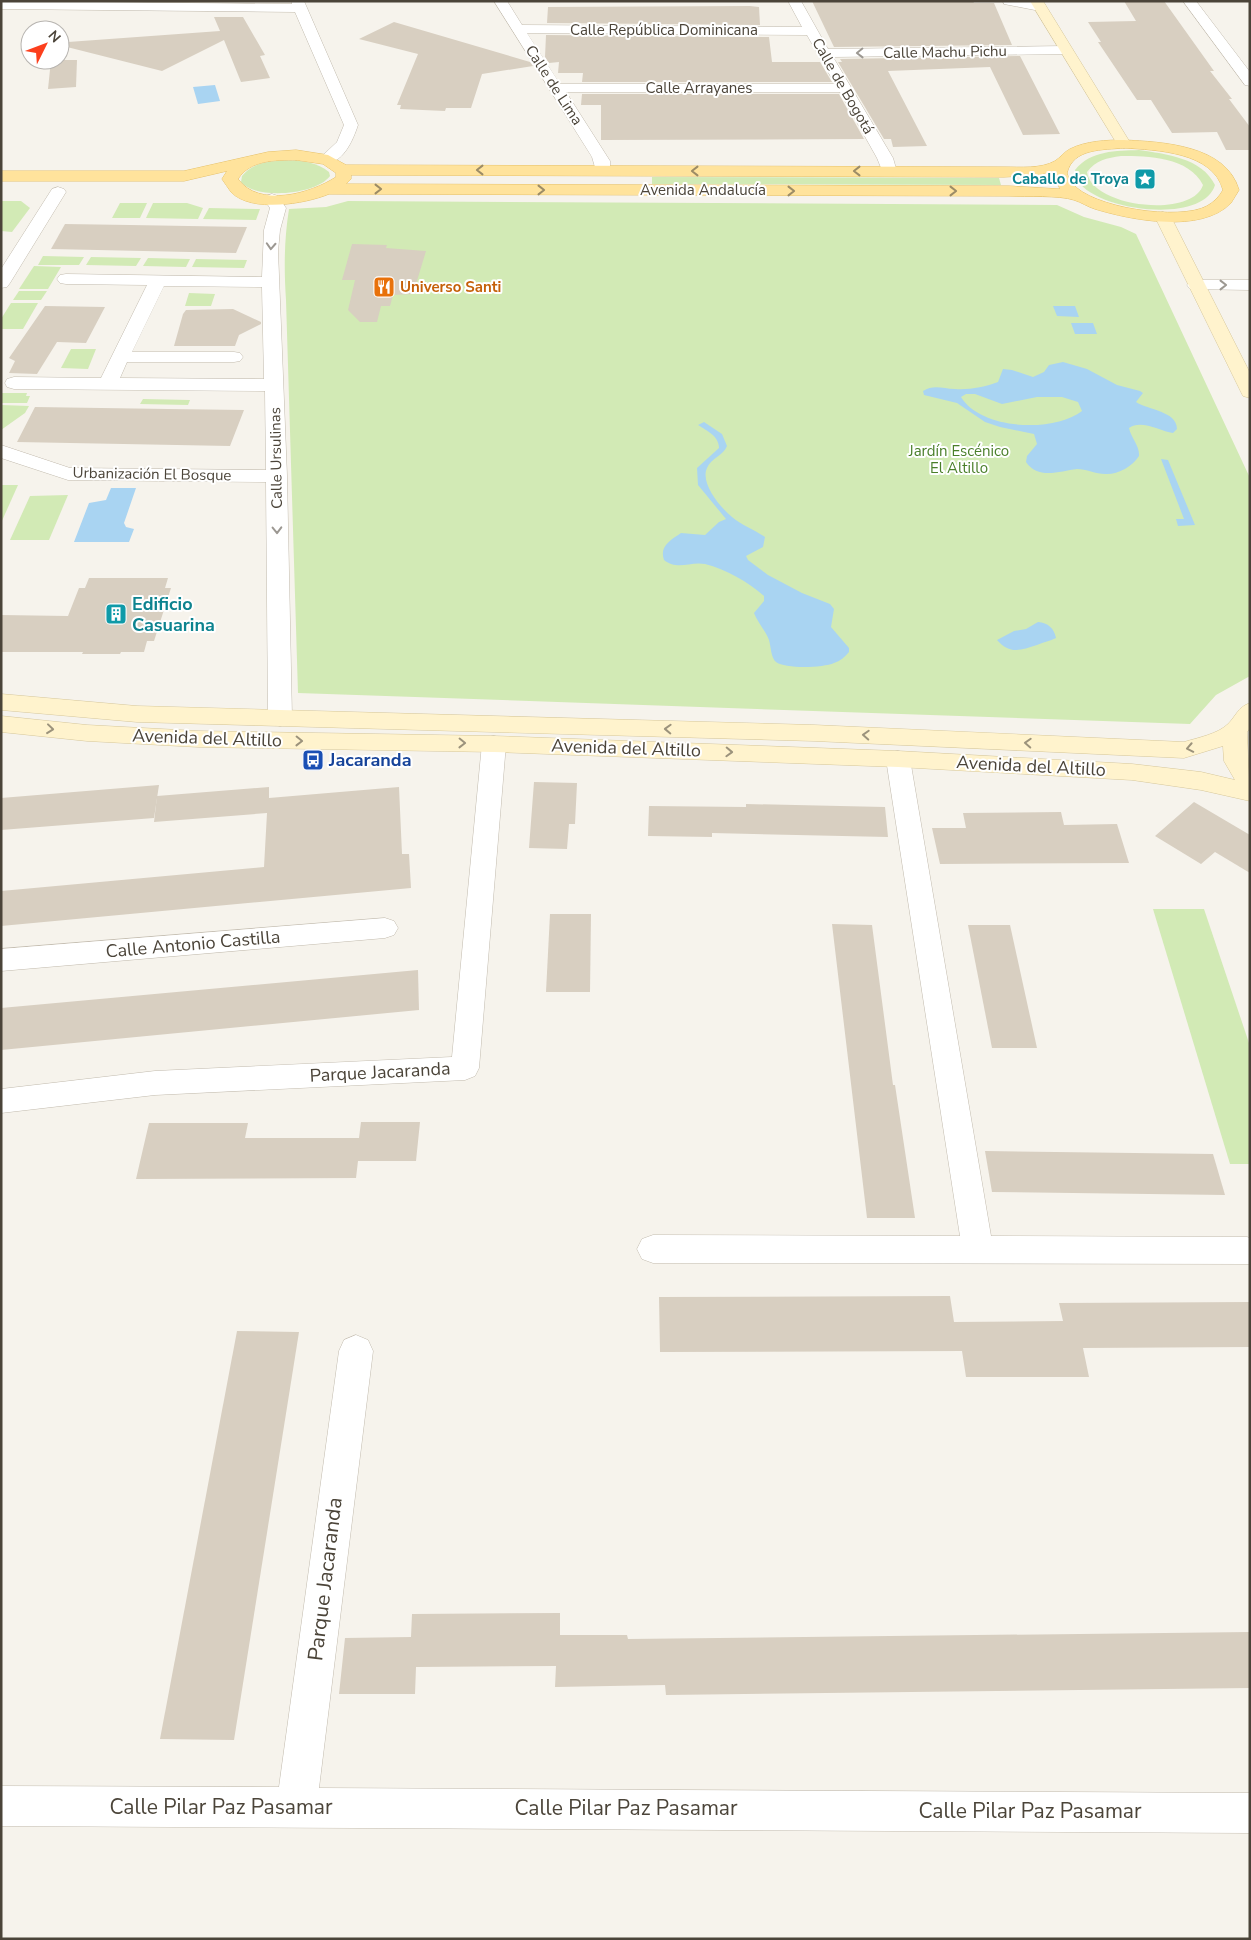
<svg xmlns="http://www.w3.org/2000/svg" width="1251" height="1940" viewBox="0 0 1251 1940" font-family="'Nunito Sans',sans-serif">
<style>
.green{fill:#d2eab5;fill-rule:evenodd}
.water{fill:#a9d4f2;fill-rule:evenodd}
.building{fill:#d8cfc1}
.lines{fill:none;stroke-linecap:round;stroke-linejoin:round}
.street-casing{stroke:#c2bbae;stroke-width:1}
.secondary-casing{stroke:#d6c79b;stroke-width:1}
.primary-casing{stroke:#e6c16a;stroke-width:1}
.street{fill:#fff;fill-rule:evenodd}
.secondary{fill:#fff3cd;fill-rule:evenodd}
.primary{fill:#ffe39c;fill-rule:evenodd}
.oneway{stroke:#9c9892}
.oneway2{stroke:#9c8c66}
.oneway3{stroke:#9c937c}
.labels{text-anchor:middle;stroke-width:4;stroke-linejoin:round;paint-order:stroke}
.far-street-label{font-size:15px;fill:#4b4439;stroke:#fff}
.far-culture-label{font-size:15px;font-weight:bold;fill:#0d838f;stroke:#fff;text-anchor:end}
.far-food-label{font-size:15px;font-weight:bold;fill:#c56008;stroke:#fff;text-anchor:start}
.far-park-label{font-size:15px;fill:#4a7f2a;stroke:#fff}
.culture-label{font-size:18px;font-weight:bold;fill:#0d838f;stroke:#fff;text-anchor:start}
.street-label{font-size:18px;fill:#4b4439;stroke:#fff}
.transit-label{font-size:18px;font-weight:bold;fill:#164399;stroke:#fff;text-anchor:start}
.near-street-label{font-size:21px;fill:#4b4439;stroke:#fff}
</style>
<rect width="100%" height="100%" fill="#f6f3ec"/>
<g class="green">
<path d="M1139,150C1166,154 1202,158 1215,185C1203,225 1097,211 1078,181C1076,178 1076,173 1075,170C1091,150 1116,151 1139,150ZM1121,156C1148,156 1189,157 1203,185C1192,219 1091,207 1087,172C1096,160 1107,158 1121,156Z"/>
<path d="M277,161C295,160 314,160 329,172L330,176C316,195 256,200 241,182L242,176C250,165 264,162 277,161Z"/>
<path d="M652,177L999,178L1001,185L652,184Z"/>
<path d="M1,201H21L30,208L12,232L1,231Z"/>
<path d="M348,201L1057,205L1084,217L1121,227L1136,234L1250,478V676L1216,695L1190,724L298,693L286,300C284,269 284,240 289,209L326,207Z"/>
<path d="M120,203H147L140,218H112Z"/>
<path d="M153,203H187L203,208L198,219L146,218Z"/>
<path d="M209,208L260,209L256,220L203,219Z"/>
<path d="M43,256L84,257L79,265H38Z"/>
<path d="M91,257L141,258L136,266L86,265Z"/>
<path d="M148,258L190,259L186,267L143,266Z"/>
<path d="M196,259L247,260L244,268L192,267Z"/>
<path d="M34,266L61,267L48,289H19Z"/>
<path d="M19,291H47L41,300H13Z"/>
<path d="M189,293L215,294L211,306H185Z"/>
<path d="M11,303H38L23,329H1V319Z"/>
<path d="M71,349H96L88,369L61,368Z"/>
<path d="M1,393H27L26,396H30L27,403H1Z"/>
<path d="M143,399L190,400L188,405L140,404Z"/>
<path d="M1,405L29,406L25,413L1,430Z"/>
<path d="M1,485H18L1,523Z"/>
<path d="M68,495L49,540H10L30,496Z"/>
<path d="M1153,909H1204L1250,1046V1164H1230Z"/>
</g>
<g class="water">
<path d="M215,85L220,101L198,104L193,87Z"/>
<path d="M1053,306H1075L1079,317L1057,316Z"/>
<path d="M1071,323H1093L1097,334H1075Z"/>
<path d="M1063,362L1087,369L1117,385L1140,391L1143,393L1136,402C1148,410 1177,411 1177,429L1173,433C1160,431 1141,419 1129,428C1131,438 1140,446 1139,456C1132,467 1117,475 1105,474C1096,474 1086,469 1077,469C1060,471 1038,480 1026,462L1027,456L1037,444L1034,434L1000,427L985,422L957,403L924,395L923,391C934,384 943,389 955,389C969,390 985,387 998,382L1003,369L1012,370L1033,377L1044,372L1049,365ZM966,394H975L1002,404L1037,397H1062L1078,402L1082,411C1054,433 981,430 961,397Z"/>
<path d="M704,422L722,434L727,446C723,456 711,458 707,468C700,483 720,507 732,517C741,525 755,530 765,537L763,547L746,556L748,560L768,575L802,593L830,604L834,609L831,627L849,648V652C845,657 840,661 834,663C823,668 785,669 776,662C771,658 771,647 769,640C765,630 758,623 754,613L764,601V596C748,582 726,569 705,564C690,561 678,571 664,560C659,546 671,540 681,533L705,535L719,522L726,519L698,485L697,468L719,448C719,436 707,431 698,425Z"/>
<path d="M1161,459L1168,460L1195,525L1178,526L1176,519H1184Z"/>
<path d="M111,488H136L124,523L126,527L134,529L129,542H74L89,503L106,500Z"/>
<path d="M1038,622C1048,623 1054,628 1056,638C1050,641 1044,642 1037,645C1021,650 1010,655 997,640L1014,631L1026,629Z"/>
</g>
<g class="building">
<path d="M812,1H973L974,3H994L1012,45L834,47Z"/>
<path d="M1124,1H1164L1214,71H1210L1232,99H1229L1250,127V150H1226L1217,132L1172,133L1151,100H1137L1098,42H1101L1088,22L1136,21Z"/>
<path d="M750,6L759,7L760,25L547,23L548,7Z"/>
<path d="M214,17H243L265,55L260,56L270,78L241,82L224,40L162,71L67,47L68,42L220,31Z"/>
<path d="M394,22L530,62L533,66L482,74L471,108H446L445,111L400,109L401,105H397L418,54L359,39Z"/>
<path d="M546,35L769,37L772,62H820L832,82H582L583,73H558L559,62L549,63L545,57Z"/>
<path d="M1020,56L1060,134L1023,135L990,67L888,71L927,146L893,147L891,139H884L838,62H842L840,59Z"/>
<path d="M51,60H77L76,87L48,89Z"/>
<path d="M582,94H839L864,139L601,140V105H581Z"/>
<path d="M65,224L130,225L247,227L236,253L51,249Z"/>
<path d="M352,244L387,245L386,248L426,251L413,294L393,295L390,306H381L377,322H360L348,310L355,280H342Z"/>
<path d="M45,306L105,307L86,343L57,342L37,374L9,373L15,361L9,358Z"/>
<path d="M233,309L261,322V324L239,335L235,346H174L183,314L186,310Z"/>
<path d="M35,407L168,409L244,410L230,446L17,442Z"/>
<path d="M89,578H168L165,588H171L154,641H147L144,652H121L120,654H82L83,652H1V615L68,616L79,588H85Z"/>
<path d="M534,782L577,783L575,824H569L567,849L529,848Z"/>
<path d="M159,785L154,818L1,830V798Z"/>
<path d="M269,787V798L399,787L402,854H409L411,888L1,926V891L264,867L267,813L154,822L157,796Z"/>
<path d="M1194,802L1250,835V873L1215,852L1201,864L1155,836Z"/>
<path d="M746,804L885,807L888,837L712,833V837L648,836L649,806L746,807Z"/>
<path d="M1061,812L1064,825L1117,824L1129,863L940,864L932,828H966L963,813Z"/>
<path d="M550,914H591L590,992H546Z"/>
<path d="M832,924L872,925L893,1085H895L915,1218H867Z"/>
<path d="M968,925H1010L1037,1048H992Z"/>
<path d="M418,970L419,1010L1,1050V1008Z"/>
<path d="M361,1122H420L416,1161H358L356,1178L136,1179L149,1123H248L245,1138H359Z"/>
<path d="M985,1151L1213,1154L1225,1195L992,1192Z"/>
<path d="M950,1296L954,1322L1063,1321L1059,1303L1250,1302V1347L1083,1348L1089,1377H966L962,1351L660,1352L659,1297Z"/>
<path d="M237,1331L299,1332L234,1740L160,1739Z"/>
<path d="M560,1613V1635H627L628,1639L1250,1632V1688L666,1695L665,1685L555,1687L556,1666L416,1667L415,1694H339L345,1638L411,1637L412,1614Z"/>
</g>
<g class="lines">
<g class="street-casing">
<g id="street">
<path d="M1,1L292,4L291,1H304L358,125C353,140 342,167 322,162L319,159L337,142L344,125L295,12L1,9Z"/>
<path d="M494,1H507L522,25L802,27L788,1H801L828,49L1066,46L1073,50L1066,54L833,57L893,158L897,172L894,175H884L877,158L840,92H566L610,161V171L607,174H597L592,157ZM527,33L807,35L835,84H560Z"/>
<path d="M1003,1H1030L1045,4L1046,7L1040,11L1004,4Z"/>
<path d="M1183,1H1196L1250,72V86L1245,85Z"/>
<path d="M58,187L64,189L66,192L10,283L7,287L1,288V269L52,189Z"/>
<path d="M272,194L278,196L286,208L280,230L278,251L287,476L292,718L288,724L280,726L272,724L268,718L266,482L68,480L1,458V445L70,468L266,470L265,391L14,389L7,387L5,383L7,379L14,377L101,378L147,285L66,284L60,283L57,279L60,275L66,274L262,277L264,230L270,208L264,199L266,196ZM164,286L262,287L264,379L120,378L127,362H234L240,361L243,357L240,353L234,352H132Z"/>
<path d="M1196,280H1250V290L1190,289L1187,285L1190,281Z"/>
<path d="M494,736L503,738L506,744L479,1068L475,1076L465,1080L155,1095L1,1113V1089L155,1071L452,1057L482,744L485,738Z"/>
<path d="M898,751L907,753L910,759L991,1236L1247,1237L1250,1238V1264L653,1263L642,1259L637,1249L642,1239L653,1235L960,1236L886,759L889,753Z"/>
<path d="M385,918L394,921L398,928L394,935L385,938L1,971V949Z"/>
<path d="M356,1335L368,1340L373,1351L319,1788L1250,1793V1833L1,1826V1786L279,1787L339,1351L344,1340Z"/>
</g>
</g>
<g class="secondary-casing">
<g id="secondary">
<path d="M1030,1H1043L1131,144L1129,147H1119L1117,144Z"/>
<path d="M1163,212L1169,214L1171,217L1250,373V398L1243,396L1241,392L1155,217L1157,214Z"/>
<path d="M1,694L137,706L814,725L1184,742C1197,738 1218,734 1228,724C1236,716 1238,707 1250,703V728L1247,732L1250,801L1201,790L1132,780L898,767L494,752L198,747L87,741L1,732V716L87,725L198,731L494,736L898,751L1132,764L1201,772L1235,780L1224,761L1223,746L1184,758L814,741L137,722L1,710Z"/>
</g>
</g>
<g class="primary-casing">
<path id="primary" d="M1124,140C1163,142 1226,145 1239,190C1236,194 1234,199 1231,203C1201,234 1131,220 1095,209C1088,207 1081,202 1074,200C1059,195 1026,197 1009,196L329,194C305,204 251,213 231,192C228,188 225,183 222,179L227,171L184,181H1V171H184L268,152L296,150L328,155L346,165L1004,167C1020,167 1041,169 1055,161C1060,158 1064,152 1070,149C1086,141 1106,140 1124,140ZM1124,148C1157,150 1213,152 1223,190C1219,197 1214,202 1207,206C1180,221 1091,208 1072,183C1069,181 1068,176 1067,173C1073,148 1103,150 1124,148ZM296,160L323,164L336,173V177C310,194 259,208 238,179C250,160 275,160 296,160ZM1052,171L1060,189L1009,186L346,184L351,179V175L1004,177L1039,175Z"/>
</g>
<use href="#street" class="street"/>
<use href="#secondary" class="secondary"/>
<use href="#primary" class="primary"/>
</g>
<defs><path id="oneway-chevron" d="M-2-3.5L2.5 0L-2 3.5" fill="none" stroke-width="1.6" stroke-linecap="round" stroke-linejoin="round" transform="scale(1.25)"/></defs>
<g class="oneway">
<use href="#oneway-chevron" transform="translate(860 53) rotate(179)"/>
<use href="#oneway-chevron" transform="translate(271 246) rotate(93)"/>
<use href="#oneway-chevron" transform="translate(1223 285)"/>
<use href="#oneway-chevron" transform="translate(277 530) rotate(89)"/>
</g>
<g class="oneway2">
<use href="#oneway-chevron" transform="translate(480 170) rotate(-180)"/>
<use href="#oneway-chevron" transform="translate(695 171) rotate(-180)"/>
<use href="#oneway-chevron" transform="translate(857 171) rotate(-180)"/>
<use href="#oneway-chevron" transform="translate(378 189)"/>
<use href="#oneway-chevron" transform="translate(541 190)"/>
<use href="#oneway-chevron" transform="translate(791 191)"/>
<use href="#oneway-chevron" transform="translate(953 191)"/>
</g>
<g class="oneway3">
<use href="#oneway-chevron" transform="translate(50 729) rotate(6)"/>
<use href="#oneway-chevron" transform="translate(668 729) rotate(-178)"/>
<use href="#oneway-chevron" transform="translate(866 735) rotate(-177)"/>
<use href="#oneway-chevron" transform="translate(299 741) rotate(1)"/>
<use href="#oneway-chevron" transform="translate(462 743) rotate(1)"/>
<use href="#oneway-chevron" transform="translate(1028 743) rotate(-177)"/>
<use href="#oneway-chevron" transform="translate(1190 748) rotate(169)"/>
<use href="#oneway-chevron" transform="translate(729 752) rotate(2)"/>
</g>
<defs>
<g id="sight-square" transform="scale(1.125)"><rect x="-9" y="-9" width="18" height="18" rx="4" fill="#0f9aa8" stroke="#fff"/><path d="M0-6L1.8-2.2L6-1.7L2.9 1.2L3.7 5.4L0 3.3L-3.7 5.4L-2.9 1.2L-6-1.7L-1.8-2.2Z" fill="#fff"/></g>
<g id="restaurant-square" transform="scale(1.125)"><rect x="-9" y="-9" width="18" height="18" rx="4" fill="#e8710a" stroke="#fff"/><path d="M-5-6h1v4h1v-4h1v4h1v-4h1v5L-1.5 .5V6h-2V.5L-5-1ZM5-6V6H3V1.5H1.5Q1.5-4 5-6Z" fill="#fff"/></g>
<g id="building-square" transform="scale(1.125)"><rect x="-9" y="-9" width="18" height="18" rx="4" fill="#0f9aa8" stroke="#fff"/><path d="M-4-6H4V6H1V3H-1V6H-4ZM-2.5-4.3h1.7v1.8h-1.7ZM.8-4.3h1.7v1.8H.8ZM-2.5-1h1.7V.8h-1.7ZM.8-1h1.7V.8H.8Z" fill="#fff"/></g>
<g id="bus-square" transform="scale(1.125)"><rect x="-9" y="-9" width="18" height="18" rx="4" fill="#1a4fb4" stroke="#fff"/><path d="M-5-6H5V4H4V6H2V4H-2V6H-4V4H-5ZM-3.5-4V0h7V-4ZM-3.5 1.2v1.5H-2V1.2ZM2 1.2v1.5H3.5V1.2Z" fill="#fff"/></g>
</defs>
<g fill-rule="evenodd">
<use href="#sight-square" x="1145" y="179"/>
<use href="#restaurant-square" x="384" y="287"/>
<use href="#building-square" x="116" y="614"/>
<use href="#bus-square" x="313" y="760"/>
</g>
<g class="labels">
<g class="far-street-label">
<text x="664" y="35">Calle República Dominicana</text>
<text transform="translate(945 52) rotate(-1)" y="5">Calle Machu Pichu</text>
<text transform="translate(554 85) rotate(57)" y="5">Calle de Lima</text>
<text transform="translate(843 86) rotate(60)" y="5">Calle de Bogotá</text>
<text x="699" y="93">Calle Arrayanes</text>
<text x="703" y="195">Avenida Andalucía</text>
<text transform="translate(276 458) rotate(-91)" y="5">Calle Ursulinas</text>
<text transform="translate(152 474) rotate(1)" y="5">Urbanización El Bosque</text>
</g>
<g class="far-culture-label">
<text x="1129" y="184">Caballo de Troya</text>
</g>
<g class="far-food-label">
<text x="400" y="292">Universo Santi</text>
</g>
<g class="far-park-label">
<text x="959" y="456">Jardín Escénico<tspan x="959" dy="17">El Altillo</tspan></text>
</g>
<g class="culture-label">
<text x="132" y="610">Edificio<tspan x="132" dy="21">Casuarina</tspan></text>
</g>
<g class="street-label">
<text transform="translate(207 738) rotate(2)" y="6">Avenida del Altillo</text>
<text transform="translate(626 748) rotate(2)" y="6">Avenida del Altillo</text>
<text transform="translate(1031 766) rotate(3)" y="6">Avenida del Altillo</text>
<text transform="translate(193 944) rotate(-5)" y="6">Calle Antonio Castilla</text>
<text transform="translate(380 1072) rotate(-3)" y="6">Parque Jacaranda</text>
</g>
<g class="transit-label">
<text x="329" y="766">Jacaranda</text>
</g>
<g class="near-street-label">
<text transform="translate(325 1579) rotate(-83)" y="7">Parque Jacaranda</text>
<text x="221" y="1814">Calle Pilar Paz Pasamar</text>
<text x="626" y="1815">Calle Pilar Paz Pasamar</text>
<text x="1030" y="1818">Calle Pilar Paz Pasamar</text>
</g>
</g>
<rect width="1251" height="1940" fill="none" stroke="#4b4439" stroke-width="5"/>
<g transform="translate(45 45) rotate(48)"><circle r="24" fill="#ffffff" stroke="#b7b4b0"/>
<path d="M0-4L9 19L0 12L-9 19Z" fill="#fc3f1d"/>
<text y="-8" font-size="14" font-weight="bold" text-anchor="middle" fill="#4b4439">N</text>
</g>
</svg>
